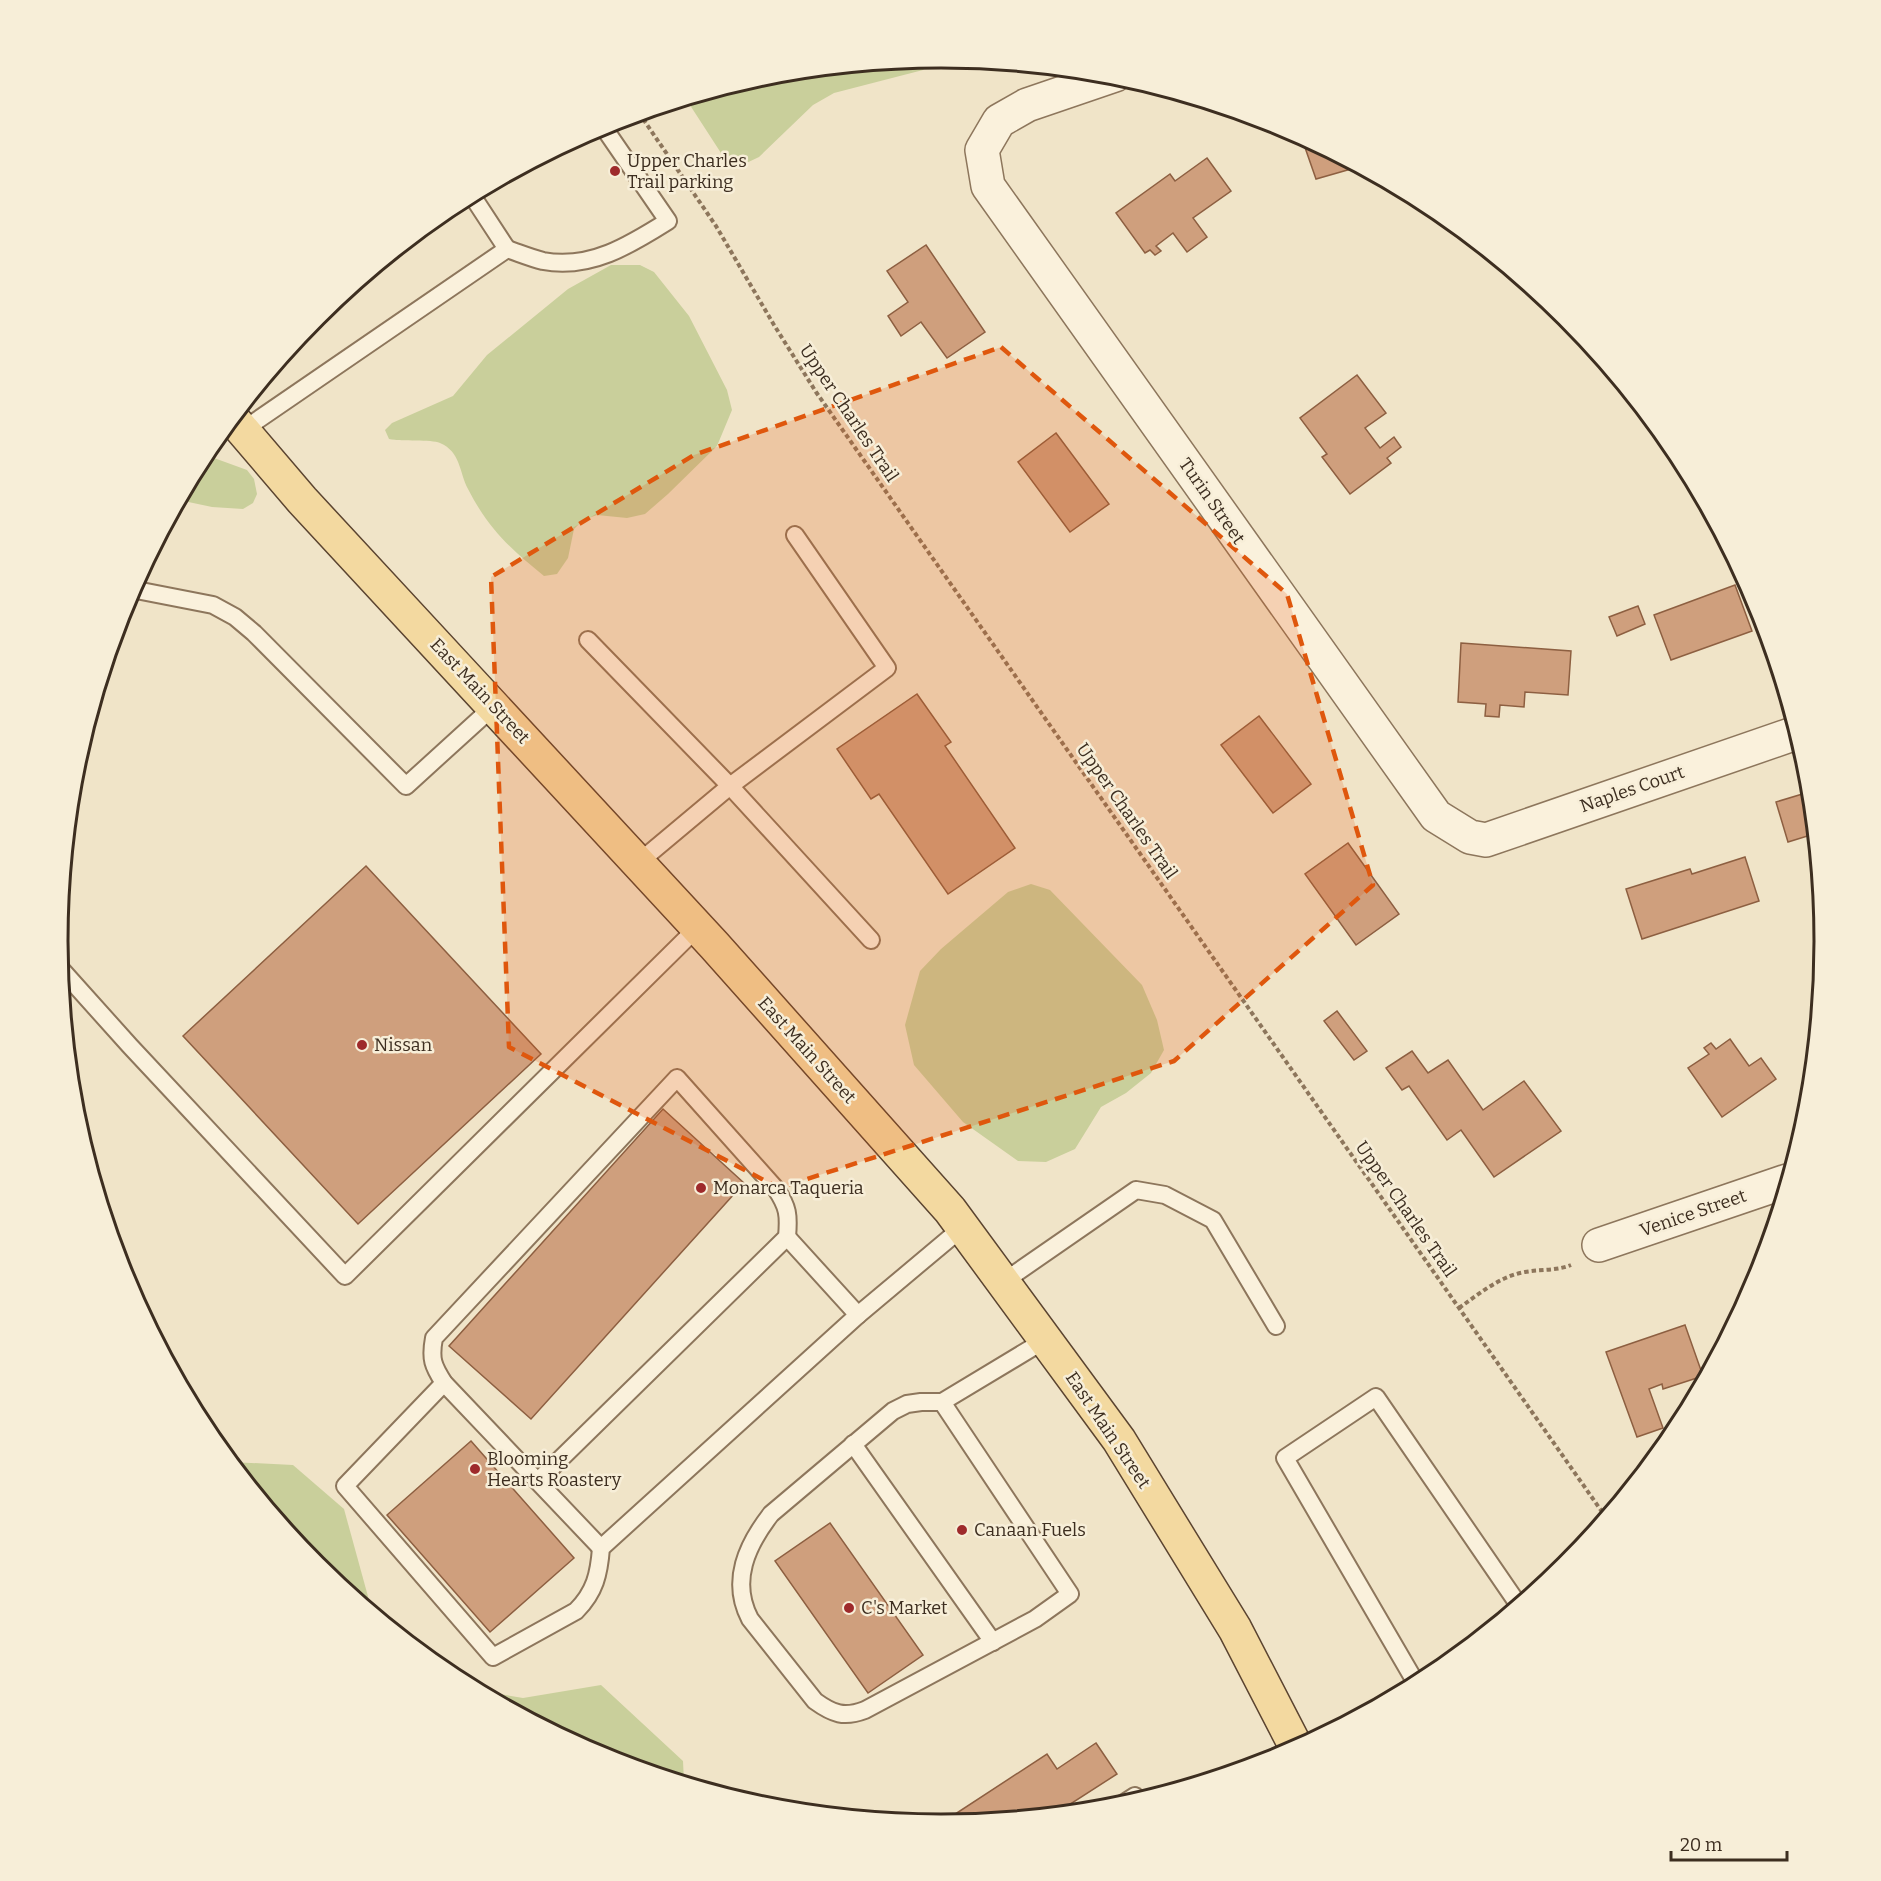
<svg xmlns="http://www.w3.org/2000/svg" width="1881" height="1881" viewBox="0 0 1881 1881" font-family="Bitter,serif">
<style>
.green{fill:#c9cf9b}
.building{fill:#cf9f7d;stroke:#8d5f41;stroke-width:1.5}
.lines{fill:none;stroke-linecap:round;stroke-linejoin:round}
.lane-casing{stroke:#8d765c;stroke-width:20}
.street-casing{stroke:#8d765c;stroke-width:36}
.primary-casing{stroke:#5b4430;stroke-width:36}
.path{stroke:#8d765c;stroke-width:4;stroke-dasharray:4.5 3;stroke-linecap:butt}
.lane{stroke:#faf1dc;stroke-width:16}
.street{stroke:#faf1dc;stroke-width:33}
.primary{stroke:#f3d9a0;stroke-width:33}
.marked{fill:#df570d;fill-opacity:0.2;stroke:#df570d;stroke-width:4.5;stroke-dasharray:12 8;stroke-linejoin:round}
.poi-dot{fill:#9e2a2b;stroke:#f7eed8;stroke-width:2}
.labels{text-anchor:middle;stroke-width:5;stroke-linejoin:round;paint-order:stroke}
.poi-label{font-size:18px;fill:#3d2e20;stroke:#f7eed8;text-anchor:start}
.street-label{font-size:18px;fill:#3d2e20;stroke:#f7eed8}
.rim{fill:none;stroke:#3d2e20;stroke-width:3}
</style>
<rect width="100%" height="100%" fill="#f0e4c8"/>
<g class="green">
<path d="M936,58L923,70L834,93L813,105L759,157L740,166L721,153L686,99L768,74Z"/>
<path d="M611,265H640L654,272L689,316L727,390L732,410L717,446L668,494L645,514L627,518L597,515L583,520L574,529L568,558L557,574L544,576C510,549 488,528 468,489C459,472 461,452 440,443C431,439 403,442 389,439L385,430L392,423L453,396L487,355L568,289Z"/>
<path d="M203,454L247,470L254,479L257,494L253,503L243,509L212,507L179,500Z"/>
<path d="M1031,884L1050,890L1142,985L1157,1020L1164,1050L1151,1073L1126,1093L1101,1107L1075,1149L1046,1162L1018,1161L963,1122L914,1065L905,1025L920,971L941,949L1008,892Z"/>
<path d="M231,1462L293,1465L344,1509L372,1611L316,1565Z"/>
<path d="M601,1685L683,1761L684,1782L602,1757L484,1693L488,1692L523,1698Z"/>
</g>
<g class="building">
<path d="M1301,136L1358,167L1316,179Z"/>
<path d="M1207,158L1231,191L1193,218L1207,237L1187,252L1173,233L1156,246L1161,251L1155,255L1150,250L1145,253L1116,213L1170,174L1175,181Z"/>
<path d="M926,245L985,332L947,358L921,322L901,336L888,316L908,302L887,271Z"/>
<path d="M1357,375L1386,413L1365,428L1380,448L1394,437L1401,447L1387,458L1391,463L1350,494L1322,457L1327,454L1300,418Z"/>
<path d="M1056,433L1109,504L1070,532L1018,462Z"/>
<path d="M1735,585L1752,631L1671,660L1654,615Z"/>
<path d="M1638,606L1645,624L1617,636L1609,617Z"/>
<path d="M1461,643L1571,651L1568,695L1525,692L1524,707L1500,705L1499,717L1485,716L1486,704L1458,702Z"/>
<path d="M917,694L951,742L945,746L1015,848L948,894L879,794L871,799L837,749Z"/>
<path d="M1259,716L1311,784L1273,813L1221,745Z"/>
<path d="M1809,792L1814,834L1788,842L1776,802Z"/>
<path d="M1348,843L1399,914L1356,945L1305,874Z"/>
<path d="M1745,857L1759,901L1642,939L1626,889L1690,869L1692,874Z"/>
<path d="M366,866L541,1054L358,1224L183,1036Z"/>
<path d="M1337,1011L1367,1051L1354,1060L1324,1021Z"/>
<path d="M1730,1039L1749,1066L1761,1058L1776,1079L1722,1117L1688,1068L1709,1054L1704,1048L1711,1043L1716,1049Z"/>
<path d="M1412,1051L1428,1073L1448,1060L1483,1110L1524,1081L1561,1131L1494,1177L1461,1130L1447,1140L1409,1086L1402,1090L1386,1068Z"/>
<path d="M663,1109L744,1183L531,1419L449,1346Z"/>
<path d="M1685,1325L1703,1376L1663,1389L1662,1384L1649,1389L1663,1428L1637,1437L1606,1352Z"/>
<path d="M471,1441L574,1558L490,1632L387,1515Z"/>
<path d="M830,1523L923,1655L868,1693L775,1561Z"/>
<path d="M1096,1743L1117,1774L1058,1812L940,1824L1047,1754L1057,1769Z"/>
</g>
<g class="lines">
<g class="lane-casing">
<g id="lane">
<path d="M507,249C519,253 531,258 543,261C590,270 630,245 668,221L602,125"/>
<path d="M243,430L507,249L471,194"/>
<path d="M795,535L887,668L730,786L871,940"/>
<path d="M131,589L213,605L235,617L254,633L406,786L494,706"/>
<path d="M588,640L730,786L638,863"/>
<path d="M60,968L130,1046L345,1276L698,927"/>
<path d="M1003,1282L1136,1190L1165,1195L1213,1220L1276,1326"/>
<path d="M858,1315L963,1227"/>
<path d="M444,1383L345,1486L493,1657L576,1611C595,1592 599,1574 601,1548L858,1315L787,1237"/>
<path d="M942,1402L1070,1594L1035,1619L865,1710C844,1718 833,1714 815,1701L750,1619C730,1581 747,1545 771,1514L893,1411L907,1404L921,1402H942L1045,1340"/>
<path d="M853,1444L993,1642"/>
<path d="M538,1481L787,1237C789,1215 788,1207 776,1189L677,1078L434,1338C430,1359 433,1366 444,1383L601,1548"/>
<path d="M1416,1683L1285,1458L1376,1397L1518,1604"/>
<path d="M1121,1805L1135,1796"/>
</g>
</g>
<g class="street-casing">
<g id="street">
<path d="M1115,75L1027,105L999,121L982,150L988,186L1436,816L1470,837L1486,840L1796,733"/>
<path d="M1599,1245L1787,1181"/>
</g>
</g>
<g class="primary-casing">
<path id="primary" d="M232,418L302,500L714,945L950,1210L1119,1440L1235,1629L1296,1747"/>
</g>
<g class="path">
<path d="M639,113L716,226L774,325L816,392L1605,1516"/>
<path d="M1459,1308C1479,1294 1500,1276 1525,1272C1541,1269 1556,1271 1571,1265"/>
</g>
<use href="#lane" class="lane"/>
<use href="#street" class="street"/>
<use href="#primary" class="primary"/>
</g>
<path class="marked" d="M1001,347L1287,594L1373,885L1174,1061L779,1188L509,1047L491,577L694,455Z"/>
<g class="poi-dot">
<circle cx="615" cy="171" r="6"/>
<circle cx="362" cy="1045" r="6"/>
<circle cx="701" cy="1188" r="6"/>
<circle cx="475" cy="1469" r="6"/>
<circle cx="962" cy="1530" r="6"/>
<circle cx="849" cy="1608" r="6"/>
</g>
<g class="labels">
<g class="poi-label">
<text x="627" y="167">Upper Charles<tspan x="627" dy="21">Trail parking</tspan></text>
<text x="374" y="1051">Nissan</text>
<text x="713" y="1194">Monarca Taqueria</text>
<text x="487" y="1465">Blooming<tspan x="487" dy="21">Hearts Roastery</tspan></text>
<text x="974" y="1536">Canaan Fuels</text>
<text x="861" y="1614">C's Market</text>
</g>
<g class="street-label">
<text transform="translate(849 413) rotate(56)" y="6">Upper Charles Trail</text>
<text transform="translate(1212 501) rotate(55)" y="6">Turin Street</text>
<text transform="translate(480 691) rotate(47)" y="6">East Main Street</text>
<text transform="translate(1632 789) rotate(-19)" y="6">Naples Court</text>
<text transform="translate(1127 811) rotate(55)" y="6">Upper Charles Trail</text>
<text transform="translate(807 1050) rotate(48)" y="6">East Main Street</text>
<text transform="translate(1406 1209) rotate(55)" y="6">Upper Charles Trail</text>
<text transform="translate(1693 1213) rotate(-19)" y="6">Venice Street</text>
<text transform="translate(1108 1430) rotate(56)" y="6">East Main Street</text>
</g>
</g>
<path d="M0 0H1881V1881H0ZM68 941a873 873 0 1 1 1746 0a873 873 0 1 1-1746 0Z" fill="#f7eed8" fill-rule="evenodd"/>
<path class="rim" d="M68 941a873 873 0 1 1 1746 0a873 873 0 1 1-1746 0Z"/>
<path d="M1671 1851v9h116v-9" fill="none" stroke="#3d2e20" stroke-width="3"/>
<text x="1680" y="1851" font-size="18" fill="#3d2e20" stroke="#f7eed8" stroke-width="4.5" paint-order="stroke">20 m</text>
</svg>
